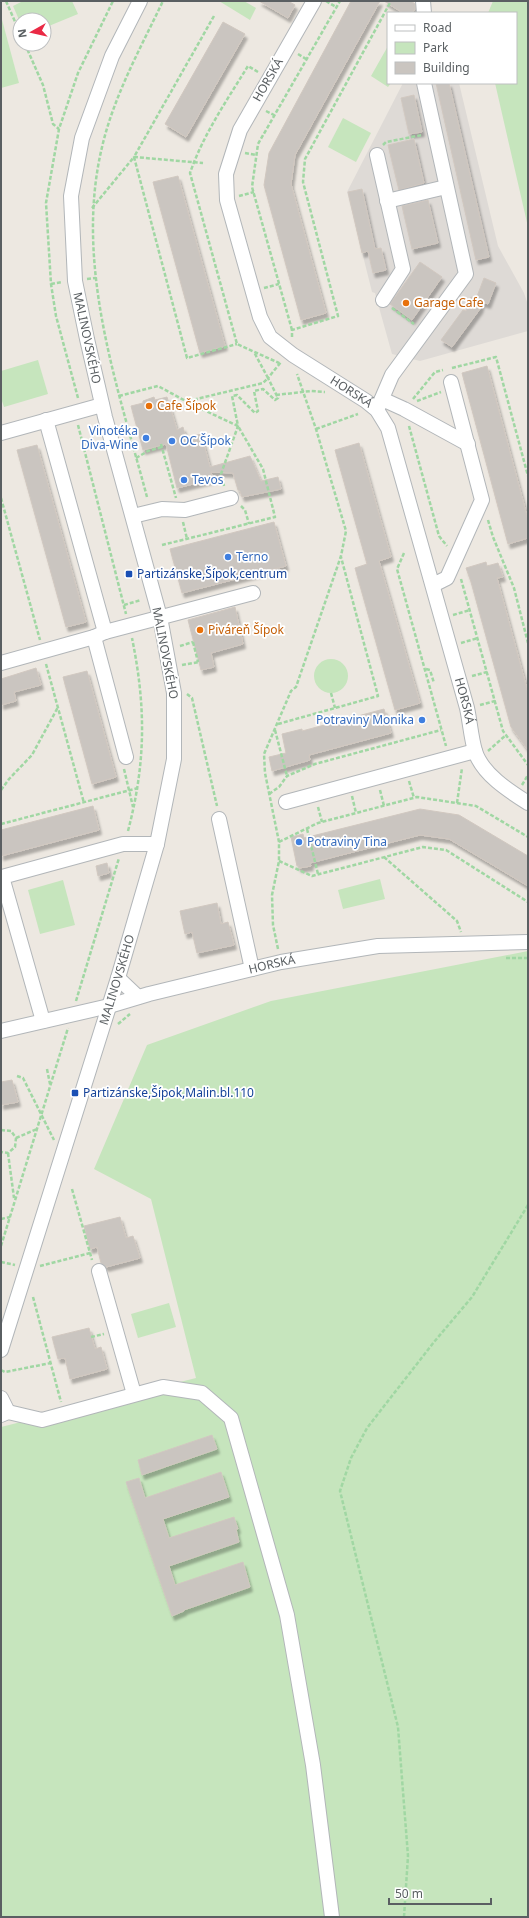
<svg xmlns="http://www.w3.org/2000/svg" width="529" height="1918" viewBox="0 0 529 1918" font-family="'Noto Sans',sans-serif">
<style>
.industrial{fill:#dedad6}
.green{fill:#c6e5bd}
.building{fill:#cac5c0;stroke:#d1c8c0;filter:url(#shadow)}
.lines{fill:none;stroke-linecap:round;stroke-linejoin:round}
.minor-casing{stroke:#b2b6b9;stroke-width:16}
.path{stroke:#a0d7a3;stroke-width:2.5;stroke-dasharray:4 2;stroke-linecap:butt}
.minor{stroke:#fff;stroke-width:14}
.food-dot{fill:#e8710a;stroke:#fff;stroke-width:1.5}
.shop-dot{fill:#3f7fe0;stroke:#fff;stroke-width:1.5}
.transit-dot{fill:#1a4fb4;stroke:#fff;stroke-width:1.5}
.labels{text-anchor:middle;stroke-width:3.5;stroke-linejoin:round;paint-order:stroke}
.street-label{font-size:12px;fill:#5a5f62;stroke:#fff}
.food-label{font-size:12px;fill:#c56008;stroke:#fff;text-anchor:start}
.shop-label{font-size:12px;fill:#366cbe;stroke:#fff;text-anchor:start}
.transit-label{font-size:12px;fill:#164399;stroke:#fff;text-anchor:start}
</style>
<defs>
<filter id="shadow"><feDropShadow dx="2.5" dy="4.5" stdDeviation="1" flood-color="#0004"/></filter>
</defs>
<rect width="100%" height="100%" fill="#ede8e1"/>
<path class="industrial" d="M403,83H459L498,246L524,293L528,305V331L420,361L392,354L375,293L372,292L347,192Z"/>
<g class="green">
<path d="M23,1H72L78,14L44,28V20H20V22L13,6Z"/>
<path d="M219,1H244L256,8L250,20Z"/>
<path d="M493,1H528V227L495,83H516V13H488Z"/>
<path d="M1,16L19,83L1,88Z"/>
<path d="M388,46V83H391L388,87L371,76Z"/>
<path d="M343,118L371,133L356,162L328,147Z"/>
<path d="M38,360L48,394L4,407L1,398V371Z"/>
<circle cx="331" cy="676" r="17"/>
<path d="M380,879L385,899L343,909L338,890Z"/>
<path d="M63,880L75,925L40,934L28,890Z"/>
<path d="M528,951V1917H1V1427L196,1378L151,1199L94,1169L147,1045L271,1001Z"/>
<path d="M169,1303L176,1327L138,1338L131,1314Z"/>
</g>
<g class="building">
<path d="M259,1H288L295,5L288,18Z"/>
<path d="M351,1H380L295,155L291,184L326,313L301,320L264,185L269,153Z"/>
<path d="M384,1H411L415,4V9L412,13H403Z"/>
<path d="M223,22L245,34L186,137L165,124Z"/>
<path d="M436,83H449L489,257L476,260Z"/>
<path d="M414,95L422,132L409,134L401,98Z"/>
<path d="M414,139L424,183L399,190L388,145Z"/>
<path d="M178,176L225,346L200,353L153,182Z"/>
<path d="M362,189L375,249L381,248L386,270L373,273L368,251L362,253L348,192Z"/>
<path d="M428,200L438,243L412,249L402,206Z"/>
<path d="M420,262L442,277L412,320L390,304Z"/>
<path d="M484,278L496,283L488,304L482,302L480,309L452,347L441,340L463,310L466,311L471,297L476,299Z"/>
<path d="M487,366L528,520V538L508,544L462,373Z"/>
<path d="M154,397L155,400L167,397L177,430L183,427L186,438L201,434L210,467L250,456L261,481L278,477L281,489L242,497L240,491L238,490L233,473L211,472L213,479L177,488L166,444L143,450L131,406L143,403V401Z"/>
<path d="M359,443L391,557L379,561L420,703L395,710L355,568L367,564L335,450Z"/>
<path d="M37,445L86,622L66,627L17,450Z"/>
<path d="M274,522L286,566L182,593L170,549Z"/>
<path d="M486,562L487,566L498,563L503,577L497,578L528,693V750L511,727L471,582L466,568Z"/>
<path d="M235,607L243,644L211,653L214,667L201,670L188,620Z"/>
<path d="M36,668L41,685L14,692L16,701L1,705V679Z"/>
<path d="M87,671L116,777L92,784L63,677Z"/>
<path d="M384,709L391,733L309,755L310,760L272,771L269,757L286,753L282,734L302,729V731Z"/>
<path d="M93,806L99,830L1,856V830Z"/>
<path d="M420,809L459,815L528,856V886L449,839L420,835L310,863L311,866L299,868L298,865L297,866L291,837L303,834L304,838Z"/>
<path d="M107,863L109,873L98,876L96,866Z"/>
<path d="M217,903L221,924L228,922L234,945L197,953L192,932L185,934L180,911Z"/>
<path d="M12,1080L18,1102L1,1105V1082Z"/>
<path d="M120,1217L126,1238L133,1236L140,1258L106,1267L101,1263L97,1247L90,1249L84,1226Z"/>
<path d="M89,1328L95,1349L101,1347L107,1369L70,1379L65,1358L58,1359L52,1337Z"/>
<path d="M212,1435L217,1449L142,1475L138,1460Z"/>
<path d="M221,1472L229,1497L163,1519L169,1538L234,1517L238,1529H236L239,1542L169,1566L175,1585L243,1562L250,1587L184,1610V1611L172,1616L126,1482L139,1478L145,1498Z"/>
</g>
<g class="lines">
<g class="minor-casing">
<g id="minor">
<path id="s1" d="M314,1L240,130L226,174L227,200L260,317L270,337L293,355L366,401L377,410L388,428L467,708C470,722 471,737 475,751C482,774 509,791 528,803"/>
<path d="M423,1L424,13"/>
<path d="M377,155L403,269L383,300"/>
<path d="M387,201L446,187"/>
<path d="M382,399L404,409L468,444"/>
<path d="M377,410L392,375L466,274L424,83"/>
<path d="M46,420L105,632"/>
<path d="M1,433L102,405"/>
<path d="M133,516L162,509L185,510L231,498"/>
<path d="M433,585L447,578L482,500L451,382"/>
<path d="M94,637L126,757"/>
<path d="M1,663L94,637L105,632L253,593"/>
<path d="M286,802L475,751"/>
<path d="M219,819L252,969"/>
<path d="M118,978L138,997"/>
<path d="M43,1021L2,877L123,844H157"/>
<path id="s2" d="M1,1031L109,1006L149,994L281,962L378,946L528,942"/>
<path d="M99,1271L134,1394"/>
<path id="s3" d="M1,1350L118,978L157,844L174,759V693L160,617L105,417L87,339L75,281L71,196L82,138L112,56L140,1"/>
<path d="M1,1398L8,1412"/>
<path d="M1,1415L8,1412L42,1420L163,1387L202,1393L231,1418L287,1615L313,1765L332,1917"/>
</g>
</g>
<g class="path">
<path d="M6,1L20,33"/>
<path d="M326,1L336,7"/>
<path d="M214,16L134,157L187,358L237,344"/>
<path d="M25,44L43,85L53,124L59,129"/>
<path d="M298,54L306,59"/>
<path d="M258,72L248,66C227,100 203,135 190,173L237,344L279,363"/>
<path d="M266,111L274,115"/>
<path d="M383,145L386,142L422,135"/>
<path d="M245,153L256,155"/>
<path d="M239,196L254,192"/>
<path d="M92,208L134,157L203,163"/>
<path d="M87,279L96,278"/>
<path d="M51,284L62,282"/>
<path d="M264,288L279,284"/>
<path d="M392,308L414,324"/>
<path d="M292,330L252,187L258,144L340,1"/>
<path d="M292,337V330L338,316L303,182L305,159L391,1"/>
<path d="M452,368L496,357L528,476"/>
<path d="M276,395L311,391L325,392"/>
<path d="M119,396L158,386L193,405L238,426L232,396L237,395L255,413L258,411L254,391L263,389L275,400L278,398L268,378L281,362"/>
<path d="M78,398L56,316L51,284L46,203L59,129L78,73L113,1"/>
<path d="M413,399L435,372L443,370"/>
<path d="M188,401L263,383L268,378L254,352"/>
<path d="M417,401L441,392"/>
<path d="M78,425L126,614"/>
<path d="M409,426L439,536L447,546"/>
<path d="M316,429L358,414"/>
<path d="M161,444L176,498"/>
<path d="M136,458L148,451L162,447"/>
<path d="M224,486L221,474L238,426"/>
<path d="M147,497C117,384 73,262 103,143C115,94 141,47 163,1"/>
<path d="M1,498L40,640"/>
<path d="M241,506L245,510L249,524"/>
<path d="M488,520L493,537L514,588L528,643"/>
<path d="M183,522L187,539"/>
<path d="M162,545L275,517L263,469L238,426"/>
<path d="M404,553L397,569L446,746"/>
<path d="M461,579L503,731L528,765"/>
<path d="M124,605L141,600"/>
<path d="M453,615L470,610"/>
<path d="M193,642L198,662"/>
<path d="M461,643L478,638"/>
<path d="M180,646L193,642"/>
<path d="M46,664L84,803"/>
<path d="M182,665L199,662"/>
<path d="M426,669L430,670L434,683"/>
<path d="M472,676L487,672"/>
<path d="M331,693L335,708"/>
<path d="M187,694L192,698L217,806"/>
<path d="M480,705L495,701"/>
<path d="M278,724L378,696L341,557"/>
<path d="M275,730L287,776"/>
<path d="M488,751L506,735"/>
<path d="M124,769L133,807"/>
<path d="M409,781L414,798"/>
<path d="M522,785L528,775"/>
<path d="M1,790L9,779L32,755L58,707"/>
<path d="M380,790L384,806"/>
<path d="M269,794L279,787L287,776L315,764L441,730"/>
<path d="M352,796L356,813"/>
<path d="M457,803L462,768"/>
<path d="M318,807L322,822"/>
<path d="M1,824L138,788"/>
<path d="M307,829L318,874"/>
<path d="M128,831C146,762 146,707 132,638"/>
<path d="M279,842L318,823L417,797L476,806L528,837"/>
<path d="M384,857L457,921L461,932"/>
<path d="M279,861L312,876L423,847L446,850L528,902"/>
<path d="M278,949L273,925L272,895L279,861V842L265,773L264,754L291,691L296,687L341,556L346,531L316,429L297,374"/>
<path d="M506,958H528"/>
<path d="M76,1001L119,858"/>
<path d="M118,1024L130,1014"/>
<path d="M47,1069L50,1084"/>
<path d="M17,1076L23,1078L54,1140"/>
<path d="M1,1130L11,1131L16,1138L15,1147L8,1153L1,1152"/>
<path d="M16,1138L37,1129"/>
<path d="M8,1153L14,1198"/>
<path d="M72,1189L92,1260"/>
<path d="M1,1219L10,1217"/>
<path d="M1,1246L68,1028"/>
<path d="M1,1262L15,1265"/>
<path d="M40,1266L90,1253"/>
<path d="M33,1297L61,1402"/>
<path d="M91,1337L104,1334"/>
<path d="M1,1370L5,1372L51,1363"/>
<path d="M404,1917L408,1856L398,1727L340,1491L351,1458L367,1428L434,1342L472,1297L528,1205"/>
</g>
<use href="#minor" class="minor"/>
</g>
<g class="food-dot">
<circle cx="406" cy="303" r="4"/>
<circle cx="149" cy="406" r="4"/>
<circle cx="200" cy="630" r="4"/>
</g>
<g class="shop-dot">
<circle cx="146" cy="438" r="4"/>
<circle cx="172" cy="441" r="4"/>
<circle cx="184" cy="480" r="4"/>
<circle cx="228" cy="557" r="4"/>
<circle cx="422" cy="720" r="4"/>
<circle cx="299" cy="842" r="4"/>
</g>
<g class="transit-dot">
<rect x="125" y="570" width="8" height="8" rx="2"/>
<rect x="71" y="1089" width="8" height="8" rx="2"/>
</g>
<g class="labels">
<g class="street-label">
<text transform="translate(268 80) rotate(-60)" y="4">HORSKÁ</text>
<text transform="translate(87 338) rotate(78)" y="4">MALINOVSKÉHO</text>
<text dy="4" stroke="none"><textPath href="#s1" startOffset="463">HORSKÁ</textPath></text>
<text transform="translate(165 653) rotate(79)" y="4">MALINOVSKÉHO</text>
<text dy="4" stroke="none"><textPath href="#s1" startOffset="799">HORSKÁ</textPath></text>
<text dy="4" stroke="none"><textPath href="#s2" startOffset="279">HORSKÁ</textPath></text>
<text dy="4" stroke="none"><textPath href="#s3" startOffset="388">MALINOVSKÉHO</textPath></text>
</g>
<g class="food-label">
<text x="414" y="307">Garage Cafe</text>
<text x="157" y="410">Cafe Šípok</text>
<text x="208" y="634">Piváreň Šípok</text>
</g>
<g class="shop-label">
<text x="138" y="435" text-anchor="end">Vinotéka<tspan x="138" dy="14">Diva-Wine</tspan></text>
<text x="180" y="445">OC Šípok</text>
<text x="192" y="484">Tevos</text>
<text x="236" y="561">Terno</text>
<text x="414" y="724" text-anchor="end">Potraviny Monika</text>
<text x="307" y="846">Potraviny Tina</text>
</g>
<g class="transit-label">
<text x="137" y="578">Partizánske,Šípok,centrum</text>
<text x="83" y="1097">Partizánske,Šípok,Malin.bl.110</text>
</g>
</g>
<rect width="529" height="1918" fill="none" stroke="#5a5f62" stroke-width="4"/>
<rect x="387" y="12" width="130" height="72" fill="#ffffff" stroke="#bdbfc0"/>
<rect x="395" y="25" width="20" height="6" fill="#ffffff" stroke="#bdbfc0"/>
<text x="423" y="32" font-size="12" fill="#5a5f62">Road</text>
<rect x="395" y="42" width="20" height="12" fill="#c6e5bd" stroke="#bdbfc0"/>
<text x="423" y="52" font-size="12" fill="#5a5f62">Park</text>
<rect x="395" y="62" width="20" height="12" fill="#cac5c0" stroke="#bdbfc0"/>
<text x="423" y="72" font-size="12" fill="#5a5f62">Building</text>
<g transform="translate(32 32) rotate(262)"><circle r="19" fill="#ffffff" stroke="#bdbfc0"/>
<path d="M0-3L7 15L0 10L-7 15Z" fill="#ea2a45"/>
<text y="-6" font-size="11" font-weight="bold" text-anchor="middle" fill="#5a5f62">N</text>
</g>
<path d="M389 1898v6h102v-6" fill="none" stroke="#5a5f62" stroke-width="2"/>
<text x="395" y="1898" font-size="12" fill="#5a5f62" stroke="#ffffff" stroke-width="3" paint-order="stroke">50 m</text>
</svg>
